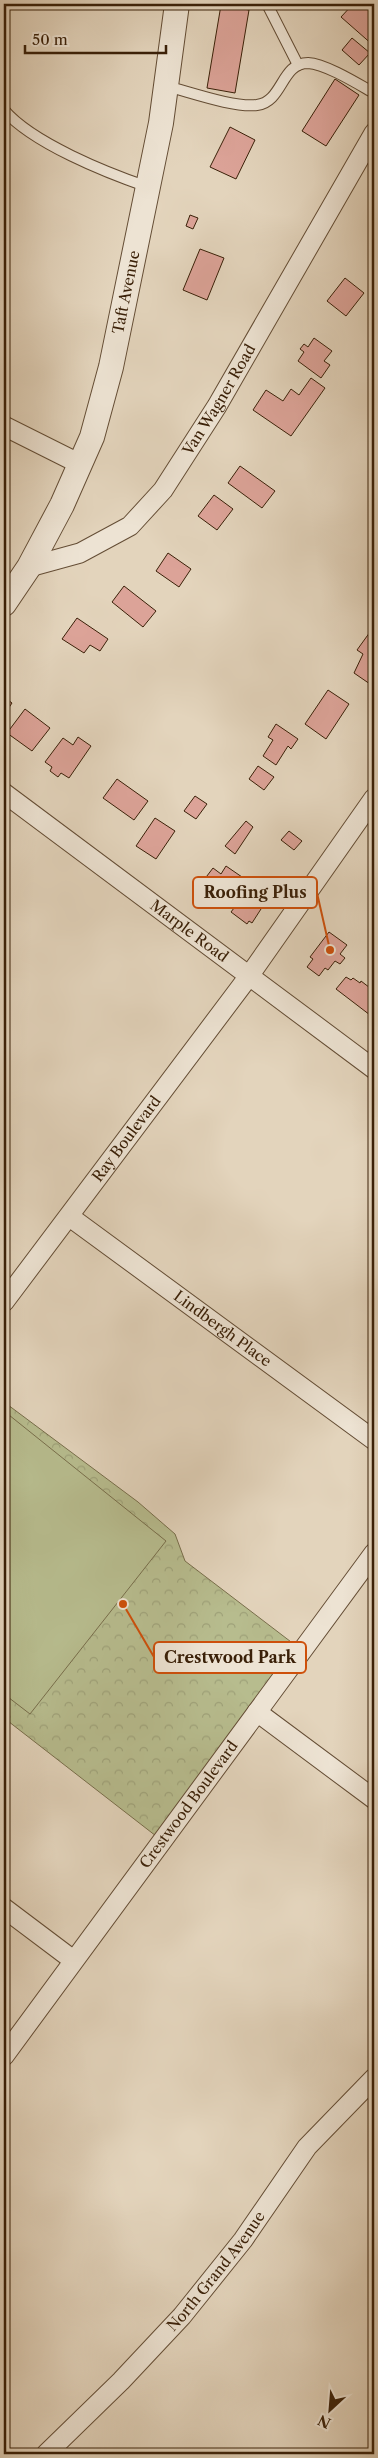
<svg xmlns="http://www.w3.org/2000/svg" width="378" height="2458" viewBox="0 0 378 2458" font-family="'Libre Caslon Text',serif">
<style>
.park{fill:url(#park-crowns);stroke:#786e4b}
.pitch{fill:#b7bc8e;stroke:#786e4b}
.building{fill:#dca398;stroke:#3a2008}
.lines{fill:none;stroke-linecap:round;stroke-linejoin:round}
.service-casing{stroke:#644d35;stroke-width:12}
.minor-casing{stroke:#644d35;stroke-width:21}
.tertiary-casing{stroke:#644d35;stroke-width:26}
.service{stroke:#ede3d3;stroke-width:10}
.minor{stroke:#ede3d3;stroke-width:19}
.tertiary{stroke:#ede3d3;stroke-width:24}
.labels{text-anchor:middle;stroke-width:4;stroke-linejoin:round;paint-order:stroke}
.street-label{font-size:15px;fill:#3a2008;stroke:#ede3d3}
.leader{fill:none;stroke:#ce500b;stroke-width:2}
.callout-dot{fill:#ce500b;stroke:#ede3d3;stroke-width:2}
.callout{fill:#ede3d3;stroke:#ce500b;stroke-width:2}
.callout-label{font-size:16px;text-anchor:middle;font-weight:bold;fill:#3a2008}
</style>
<defs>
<pattern id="park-crowns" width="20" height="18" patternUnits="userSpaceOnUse" patternTransform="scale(1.25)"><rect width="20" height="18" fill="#b7bc8e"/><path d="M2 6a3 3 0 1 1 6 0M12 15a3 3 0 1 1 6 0" fill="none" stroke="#9ea179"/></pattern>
</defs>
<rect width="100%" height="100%" fill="#e3d4bc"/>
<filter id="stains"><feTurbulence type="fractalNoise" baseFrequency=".004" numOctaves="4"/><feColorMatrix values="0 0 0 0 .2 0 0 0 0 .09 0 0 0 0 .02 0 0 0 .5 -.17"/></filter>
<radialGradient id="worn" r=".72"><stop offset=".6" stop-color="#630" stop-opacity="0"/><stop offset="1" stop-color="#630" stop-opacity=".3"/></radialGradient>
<path class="park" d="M4,1402L138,1502L175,1534L185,1561L299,1648L156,1836L4,1718Z"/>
<path class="pitch" d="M4,1411L166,1541L30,1714L4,1694Z"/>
<g class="building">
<path d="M353,4H364L368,7L370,4L374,5V46L341,17Z"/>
<path d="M221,5L249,10L235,93L207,88Z"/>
<path d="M352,38L370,53L359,65L342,50Z"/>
<path d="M335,79L359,95L326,146L302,131Z"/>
<path d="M230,127L255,140L236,179L210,167Z"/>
<path d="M190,215L198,218L193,229L186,226Z"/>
<path d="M200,249L224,258L207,300L183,290Z"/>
<path d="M345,278L364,293L346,316L327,301Z"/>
<path d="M314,338L332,351L324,361L330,365L321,378L298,361L304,352L300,349L304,344L308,347Z"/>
<path d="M311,378L325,388L291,436L253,410L266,390L283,401L291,389L299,395Z"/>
<path d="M240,466L275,491L262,508L228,483Z"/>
<path d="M214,495L233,509L217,530L198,516Z"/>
<path d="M168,553L191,569L179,587L156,571Z"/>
<path d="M124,586L156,611L143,627L112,602Z"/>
<path d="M77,618L108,639L100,651L90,645L84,653L62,639Z"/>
<path d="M370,632L374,635V677L370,684L354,673L363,654L357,650Z"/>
<path d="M328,690L349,704L326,739L305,724Z"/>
<path d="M4,697L12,703L4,715Z"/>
<path d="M25,709L50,728L32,751L7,733Z"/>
<path d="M276,724L298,739L291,749L288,746L276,765L263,756L273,740L268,737Z"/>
<path d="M78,737L91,746L69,778L61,773L58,777L50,771L52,767L45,762L63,738L73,745Z"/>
<path d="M258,766L274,777L264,790L249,779Z"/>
<path d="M117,779L148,801L134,820L103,798Z"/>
<path d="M195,796L207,804L196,819L184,811Z"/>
<path d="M155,818L175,831L156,859L136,846Z"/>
<path d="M246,821L253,827L235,854L225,846Z"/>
<path d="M289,831L302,841L294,850L281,840Z"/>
<path d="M226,866L242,877L221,906L197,889L213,868L221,874Z"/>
<path d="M250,887L258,892L261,888L270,895L252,923L249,921L247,924L231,912Z"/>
<path d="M329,932L347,945L340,954L345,958L340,964L335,961L328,970L325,968L319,976L307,967L313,959L310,957Z"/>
<path d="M346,977L351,980L353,978L360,983L361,981L374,991V1009L370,1015L336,989Z"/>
</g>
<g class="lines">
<g class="service-casing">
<g id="service">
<path d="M267,4L298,65"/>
<path d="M166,86C190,92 234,108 257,105C283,102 281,63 308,63C326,64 358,84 374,93"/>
<path d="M4,110C32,143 107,173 148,187"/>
</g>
</g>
<g class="minor-casing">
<g id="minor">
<path d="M4,426L80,464"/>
<path id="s1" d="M29,567L80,553L130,526L163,490L217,406L374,133"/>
<path id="s2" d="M4,793L374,1069"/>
<path id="s3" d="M70,1217L374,1440"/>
<path id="s4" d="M4,1302L249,976L374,798"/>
<path d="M257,1712L374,1799"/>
<path d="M4,1908L73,1960"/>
<path id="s5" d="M4,2056L374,1553"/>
<path id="s6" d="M46,2454L121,2381L182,2316L243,2240L307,2147L374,2078"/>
</g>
</g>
<g class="tertiary-casing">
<g id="tertiary">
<path id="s7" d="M4,604L29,567L62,505L92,437L111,367L161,123L177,4"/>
</g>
</g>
<use href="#service" class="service"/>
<use href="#minor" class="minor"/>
<use href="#tertiary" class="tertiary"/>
</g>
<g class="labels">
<g class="street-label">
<text dy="5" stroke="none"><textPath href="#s7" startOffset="338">Taft Avenue</textPath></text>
<text dy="5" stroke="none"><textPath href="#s1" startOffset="265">Van Wagner Road</textPath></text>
<text dy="5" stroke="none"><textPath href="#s2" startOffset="231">Marple Road</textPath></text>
<text dy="5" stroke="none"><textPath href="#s4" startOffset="204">Ray Boulevard</textPath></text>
<text dy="5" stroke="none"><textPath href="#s3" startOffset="189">Lindbergh Place</textPath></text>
<text dy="5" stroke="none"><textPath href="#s5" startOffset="312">Crestwood Boulevard</textPath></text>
<text dy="5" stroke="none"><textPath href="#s6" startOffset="250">North Grand Avenue</textPath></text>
</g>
</g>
<path class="leader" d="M330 950L317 893M123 1604L154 1657"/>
<g class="callout-dot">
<circle cx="330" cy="950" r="5"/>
<circle cx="123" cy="1604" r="5"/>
</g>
<g class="callout">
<rect x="193" y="877" width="124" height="31" rx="5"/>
<rect x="154" y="1642" width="152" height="31" rx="5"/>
</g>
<g class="callout-label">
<text x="255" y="898">Roofing Plus</text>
<text x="230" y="1663">Crestwood Park</text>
</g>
<rect width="378" height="2458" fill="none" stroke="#e3d4bc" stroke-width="20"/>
<rect x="5" y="5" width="368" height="2448" fill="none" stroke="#3a2008" stroke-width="2.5"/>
<rect x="10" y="10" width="358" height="2438" fill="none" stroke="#3a2008"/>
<g transform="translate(330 2410) rotate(206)" stroke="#ede3d3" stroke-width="4" paint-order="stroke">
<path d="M0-4L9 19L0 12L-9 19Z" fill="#3a2008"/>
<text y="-8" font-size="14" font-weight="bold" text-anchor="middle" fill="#3a2008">N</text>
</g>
<path d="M25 45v8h141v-8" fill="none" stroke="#3a2008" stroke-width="2.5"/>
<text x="32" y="45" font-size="15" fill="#3a2008" stroke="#ede3d3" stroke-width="4" paint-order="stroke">50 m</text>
<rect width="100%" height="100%" filter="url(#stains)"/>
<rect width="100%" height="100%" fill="url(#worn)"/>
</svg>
